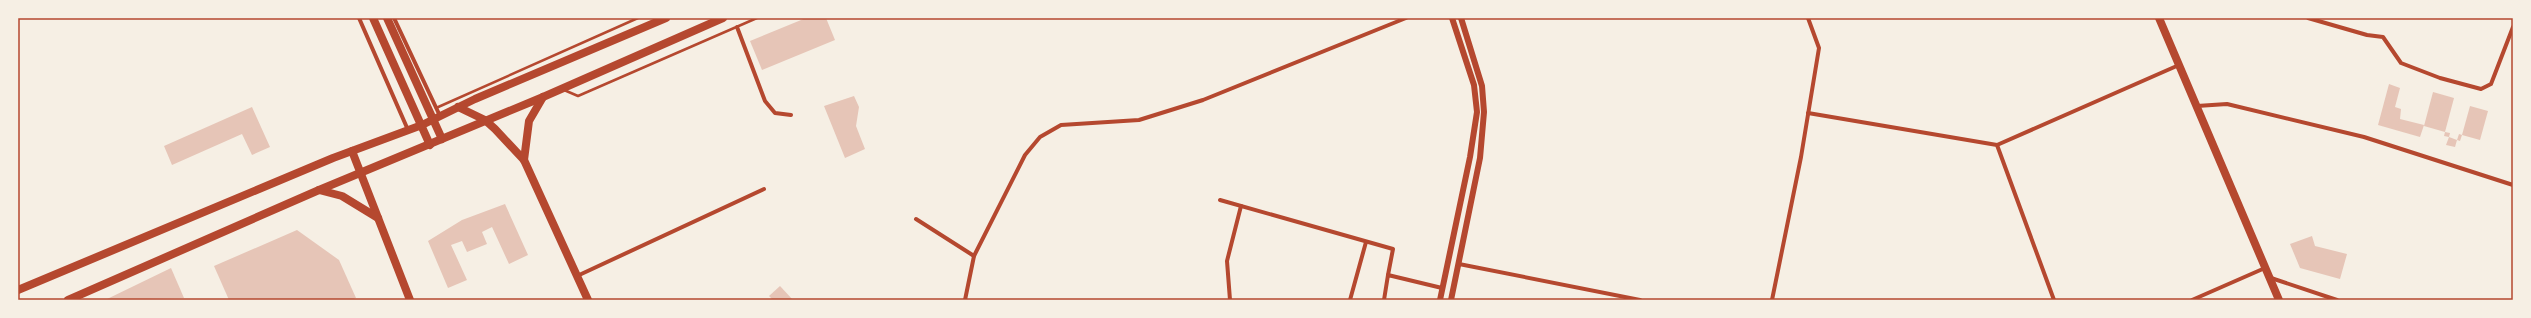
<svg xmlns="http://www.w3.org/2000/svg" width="2531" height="318" viewBox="0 0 2531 318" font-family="Roboto,sans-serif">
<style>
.building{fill:#e6c5b7}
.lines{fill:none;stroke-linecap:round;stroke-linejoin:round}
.service{stroke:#b5482f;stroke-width:2.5}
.minor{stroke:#b5482f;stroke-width:4}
.tertiary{stroke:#b5482f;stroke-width:6}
.primary{stroke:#b5482f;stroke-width:8}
.neatline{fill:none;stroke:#b5482f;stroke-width:1.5}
</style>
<rect width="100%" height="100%" fill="#f6efe4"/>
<g class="building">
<path d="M806,18H826L835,40L762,70L750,41Z"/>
<path d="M2389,84L2400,88L2395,107L2401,109L2400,119L2424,125L2420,137L2378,125Z"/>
<path d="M2433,92L2454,98L2445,132L2424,126Z"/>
<path d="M854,96L859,107L856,126L865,149L845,158L824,106Z"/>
<path d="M2470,106L2488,111L2480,140L2462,135Z"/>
<path d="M252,107L270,147L252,155L242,134L172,165L164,146Z"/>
<path d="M2445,132L2450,133L2449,137L2444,136Z"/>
<path d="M2459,134L2462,135L2460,141L2457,140Z"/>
<path d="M2449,137L2457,140L2455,147L2446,145Z"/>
<path d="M505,204L528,255L509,264L492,227L482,232L487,244L467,252L462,241L451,245L467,280L448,288L428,241L462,220Z"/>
<path d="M297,230L339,260L356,298L351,300H229L214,266Z"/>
<path d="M2312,236L2315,246L2347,254L2340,279L2300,268L2290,244Z"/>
<path d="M171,268L184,298L105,300Z"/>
<path d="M780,286L793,300H773L769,296Z"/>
</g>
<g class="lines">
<g class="service">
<path d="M564,90L578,96L757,18"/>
<path d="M436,108L638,18"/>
</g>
<g class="minor">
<path d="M359,18L408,130"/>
<path d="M394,18L440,116"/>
<path d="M2308,18L2367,35L2383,37L2401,63L2440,78L2481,89L2491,84L2513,27"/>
<path d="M737,27L765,101L775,113L791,115"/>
<path d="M2197,106L2227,104L2364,137L2513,185"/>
<path d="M1808,113L1997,145L2054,300"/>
<path d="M1997,145L2179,65"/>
<path d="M1220,200L1393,249L1388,275"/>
<path d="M916,219L974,256"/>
<path d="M1459,264L1640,300"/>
<path d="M577,276L764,189"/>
<path d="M2271,278L2337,300"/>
<path d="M965,300L974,256L1025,155L1040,137L1061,125L1139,120L1203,100L1406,18"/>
<path d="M1230,300L1227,261L1241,206"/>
<path d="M1350,300L1366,242"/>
<path d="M1384,300L1388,275L1442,288"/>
<path d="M1772,300L1801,157L1819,48L1808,18"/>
<path d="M2192,300L2265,268"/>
</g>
<g class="tertiary">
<path d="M1440,300L1470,157L1477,112L1474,85L1452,18"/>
<path d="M1451,300L1480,158L1484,112L1482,86L1461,18"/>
</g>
<g class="primary">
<path d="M373,18L430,145"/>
<path d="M387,18L442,139"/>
<path d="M2159,18L2279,300"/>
<path d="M458,107L485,120L495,129L524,160L588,300"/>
<path d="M352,151L410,300"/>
<path d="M524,160L529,121L543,97"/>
<path d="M319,190L342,196L378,218"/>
<path d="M18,290L333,158L422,125L475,99L666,18"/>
<path d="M68,300L319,190L543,97L723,18"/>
</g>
</g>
<rect width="2531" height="318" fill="none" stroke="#f6efe4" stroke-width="38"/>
<rect x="19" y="19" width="2493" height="280" class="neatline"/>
</svg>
